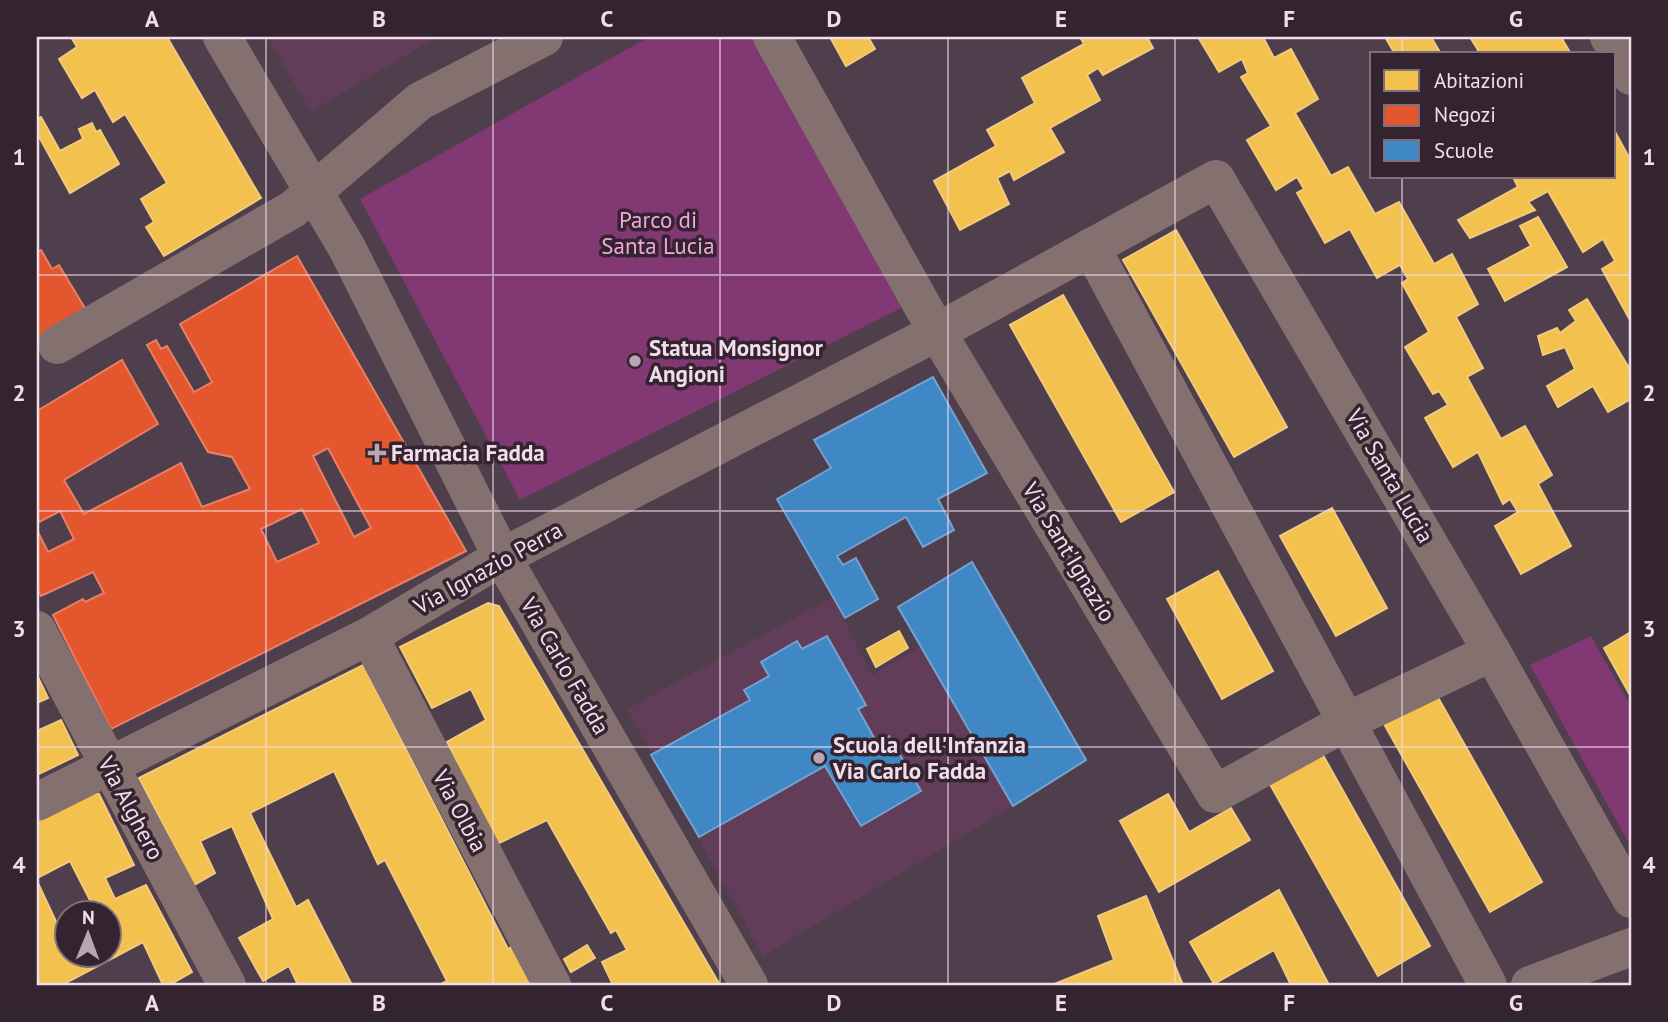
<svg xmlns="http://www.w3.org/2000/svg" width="1668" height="1022" viewBox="0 0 1668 1022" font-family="'PT Sans',sans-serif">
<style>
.built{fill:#623d59}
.green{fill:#823873}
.homes{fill:#f2c14e;stroke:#f2c97d;stroke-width:2}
.shops{fill:#e4572e;stroke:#e87f67;stroke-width:2;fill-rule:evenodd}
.schools{fill:#3f88c5;stroke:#75a2d1;stroke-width:2}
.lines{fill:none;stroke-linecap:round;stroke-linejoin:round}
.minor{stroke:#83706f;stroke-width:38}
.grid{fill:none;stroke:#f2ddec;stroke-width:2;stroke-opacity:0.55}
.poi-dot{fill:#b9a5b4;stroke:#33242f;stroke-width:2.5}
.labels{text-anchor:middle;stroke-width:7;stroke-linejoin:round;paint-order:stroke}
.park-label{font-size:23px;fill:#f3a5df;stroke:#33242f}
.poi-label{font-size:23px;font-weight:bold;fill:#f2ddec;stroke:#33242f;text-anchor:start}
.street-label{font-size:23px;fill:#f2ddec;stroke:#33242f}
.neatline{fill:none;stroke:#f2ddec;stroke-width:2.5}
.grid-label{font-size:23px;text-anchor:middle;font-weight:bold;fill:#f2ddec}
</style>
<rect width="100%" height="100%" fill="#4f3e4b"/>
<g class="built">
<path d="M267,37H437L311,112Z"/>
<path d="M833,597L872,675L921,646L1013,806L763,956L627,709Z"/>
</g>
<g class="green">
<path d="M649,37H753L903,307L520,500L360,199Z"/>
<path d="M1591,636L1631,707V847L1530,665Z"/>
</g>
<g class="homes">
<path d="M71,37H167L261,198L164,256L146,227L154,222L141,199L167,183L125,114L113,122L95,90L82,98L59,59L77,47Z"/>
<path d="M830,37H868L875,49L846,66Z"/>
<path d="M1080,37H1147L1153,48L1103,75L1098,68L1087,75L1100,100L1050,128L1064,152L1014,180L1010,171L997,178L1009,204L960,230L934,181L996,146L987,130L1035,103L1022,78L1084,44Z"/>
<path d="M1198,37H1263L1274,58L1291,49L1318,99L1295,113L1331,176L1348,167L1375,214L1399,202L1434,264L1452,254L1478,304L1456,317L1483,368L1467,377L1501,439L1525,426L1552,475L1538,484L1571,546L1521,574L1495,526L1518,512L1510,499L1503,504L1478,452L1453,467L1425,418L1448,405L1439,391L1433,394L1405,347L1429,332L1402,283L1408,279L1400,265L1377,278L1350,229L1325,243L1297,193L1304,189L1297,177L1276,190L1247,140L1271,126L1241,77L1248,73L1242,59L1219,72Z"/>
<path d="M1385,37H1431L1441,54H1395Z"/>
<path d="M1470,37H1561L1571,54H1476L1478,50Z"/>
<path d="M41,117L60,151L83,139L79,129L92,123L96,132L100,130L119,164L70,193L37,133V119Z"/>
<path d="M1614,130L1631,161V322L1602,269L1615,261L1603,239L1583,252L1548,191L1528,202L1535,210L1470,238L1458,220L1518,187L1514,179L1517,177H1614Z"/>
<path d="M1538,217L1567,267L1505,301L1488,269L1531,246L1520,226Z"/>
<path d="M1176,230L1287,427L1234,457L1123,260Z"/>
<path d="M1063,295L1174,492L1121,522L1010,325Z"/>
<path d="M1587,299L1631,371V399L1608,412L1593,386L1558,407L1547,386L1575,369L1565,347L1543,355L1538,336L1557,328L1560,333L1576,321L1569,310Z"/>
<path d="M1332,508L1387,608L1336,636L1280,536Z"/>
<path d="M1218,571L1273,671L1222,699L1167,599Z"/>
<path d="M488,603L499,606L720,985H613L602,962L627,950L616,930L611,933L547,820L495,845L447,742L486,720L471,689L432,708L400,647Z"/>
<path d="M899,631L908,648L876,667L867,649Z"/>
<path d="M1631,632V697L1604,648Z"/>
<path d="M363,665L508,949L515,945L536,985H439L447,981L385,860L378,864L334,771L250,813L296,907L308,900L352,985H298L289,966L263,981L239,938L273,919L232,826L200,841L215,873L194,885L139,778Z"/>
<path d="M37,675L48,698L37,703Z"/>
<path d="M1431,685L1542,882L1490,912L1379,715Z"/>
<path d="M61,720L78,755L37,775V731Z"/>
<path d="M1319,748L1430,946L1378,976L1267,779Z"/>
<path d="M92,793L99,794L134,865L105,878L115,899L146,885L192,972L169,985H163L143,942L62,985H37V881L60,930L66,927V956H108V914H93L96,912L70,861L37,878V821Z"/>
<path d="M1168,794L1189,832L1231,808L1250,840L1159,892L1120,821Z"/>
<path d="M1279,890L1329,985H1291L1274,950L1214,984L1190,942Z"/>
<path d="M1146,896L1183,985H1052L1114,960L1098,916Z"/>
<path d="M587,945L595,958L571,972L564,959Z"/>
</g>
<g class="shops">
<path d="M41,250L52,269L59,265L86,310L37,339V252Z"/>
<path d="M297,256L466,551L111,729L53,615L83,599L85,602L104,593L93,572L41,596L37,589V530L48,552L74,539L60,511L37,523V411L122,360L158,424L64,480L84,514L181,463L202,507L250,489L232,457L208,452L147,345L156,340L161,349L167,346L194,392L212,382L180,324ZM328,448L371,528L354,537L313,456ZM302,509L319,543L277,562L261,529Z"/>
</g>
<g class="schools">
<path d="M933,377L987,473L938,499L954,530L923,547L906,517L837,556L843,565L856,558L878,599L845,618L777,499L831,468L814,440Z"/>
<path d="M972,562L1086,760L1013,806L898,607Z"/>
<path d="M827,636L866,705L858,709L877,743L889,736L921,791L861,826L825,766L699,837L651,755L750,700L744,690L769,676L761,662L797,641L802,649Z"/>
</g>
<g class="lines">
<g class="minor">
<path d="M222,37L347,248L502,557L749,985"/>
<path d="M772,37L937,332L1215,794L1348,721L1492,652"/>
<path d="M1609,37L1631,76"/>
<path d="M1091,247L1488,985"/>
<path d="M57,345L293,209L420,101L544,37"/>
<path d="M37,630L227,985"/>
<path d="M369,636L552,985"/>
<path d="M37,802L369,636L502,557L937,332L1216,179L1492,652L1631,899"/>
<path d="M1530,985L1631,947"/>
</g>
</g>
<path class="grid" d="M266,37V985M493,37V985M720,37V985M948,37V985M1175,37V985M1402,37V54M1402,177V985M37,275H1631M37,511H1631M37,747H1631"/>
<g class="poi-dot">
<circle cx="635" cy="361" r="7"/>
<path d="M373.5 442.5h7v7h7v7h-7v7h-7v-7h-7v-7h7z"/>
<circle cx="819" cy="758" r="7"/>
</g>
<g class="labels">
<g class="park-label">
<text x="658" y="228">Parco di<tspan x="658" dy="26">Santa Lucia</tspan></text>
</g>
<g class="poi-label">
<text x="649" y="356">Statua Monsignor<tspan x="649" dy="26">Angioni</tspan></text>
<text x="391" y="461">Farmacia Fadda</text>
<text x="833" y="753">Scuola dell'Infanzia<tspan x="833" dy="26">Via Carlo Fadda</tspan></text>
</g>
<g class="street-label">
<text transform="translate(1390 476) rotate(60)" y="8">Via Santa Lucia</text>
<text transform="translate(1069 552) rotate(59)" y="8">Via Sant'Ignazio</text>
<text transform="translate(488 568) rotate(-29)" y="8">Via Ignazio Perra</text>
<text transform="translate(565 666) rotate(60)" y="8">Via Carlo Fadda</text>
<text transform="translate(131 808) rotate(62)" y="8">Via Alghero</text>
<text transform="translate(460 811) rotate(62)" y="8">Via Olbia</text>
</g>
</g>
<rect width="1668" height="1022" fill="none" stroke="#33242f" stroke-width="77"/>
<rect x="1370" y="52" width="245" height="126" fill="#33242f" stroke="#7f6e7b" stroke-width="2"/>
<rect x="1384" y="70" width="35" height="21" fill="#f2c14e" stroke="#7f6e7b" stroke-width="2"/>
<text x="1434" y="88" font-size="21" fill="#f2ddec">Abitazioni</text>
<rect x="1384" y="105" width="35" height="21" fill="#e4572e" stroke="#7f6e7b" stroke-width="2"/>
<text x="1434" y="122" font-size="21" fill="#f2ddec">Negozi</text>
<rect x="1384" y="140" width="35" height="21" fill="#3f88c5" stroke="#7f6e7b" stroke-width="2"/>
<text x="1434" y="158" font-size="21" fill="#f2ddec">Scuole</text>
<g transform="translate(88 934) rotate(1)"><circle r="33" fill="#33242f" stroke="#7f6e7b" stroke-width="2"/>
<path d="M0-5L12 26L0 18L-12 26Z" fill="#b9a5b4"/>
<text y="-10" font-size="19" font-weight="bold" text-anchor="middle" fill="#f2ddec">N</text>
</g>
<rect x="38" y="38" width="1592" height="946" class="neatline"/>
<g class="grid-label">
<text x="152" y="27">A</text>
<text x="379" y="27">B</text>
<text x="607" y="27">C</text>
<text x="834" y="27">D</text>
<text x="1061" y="27">E</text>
<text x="1289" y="27">F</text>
<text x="1516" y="27">G</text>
<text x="19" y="165">1</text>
<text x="1649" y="165">1</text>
<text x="19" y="401">2</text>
<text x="1649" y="401">2</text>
<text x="19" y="637">3</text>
<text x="1649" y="637">3</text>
<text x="19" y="873">4</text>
<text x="1649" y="873">4</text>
<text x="152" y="1011">A</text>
<text x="379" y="1011">B</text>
<text x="607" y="1011">C</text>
<text x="834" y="1011">D</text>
<text x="1061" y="1011">E</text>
<text x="1289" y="1011">F</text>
<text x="1516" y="1011">G</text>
</g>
</svg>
